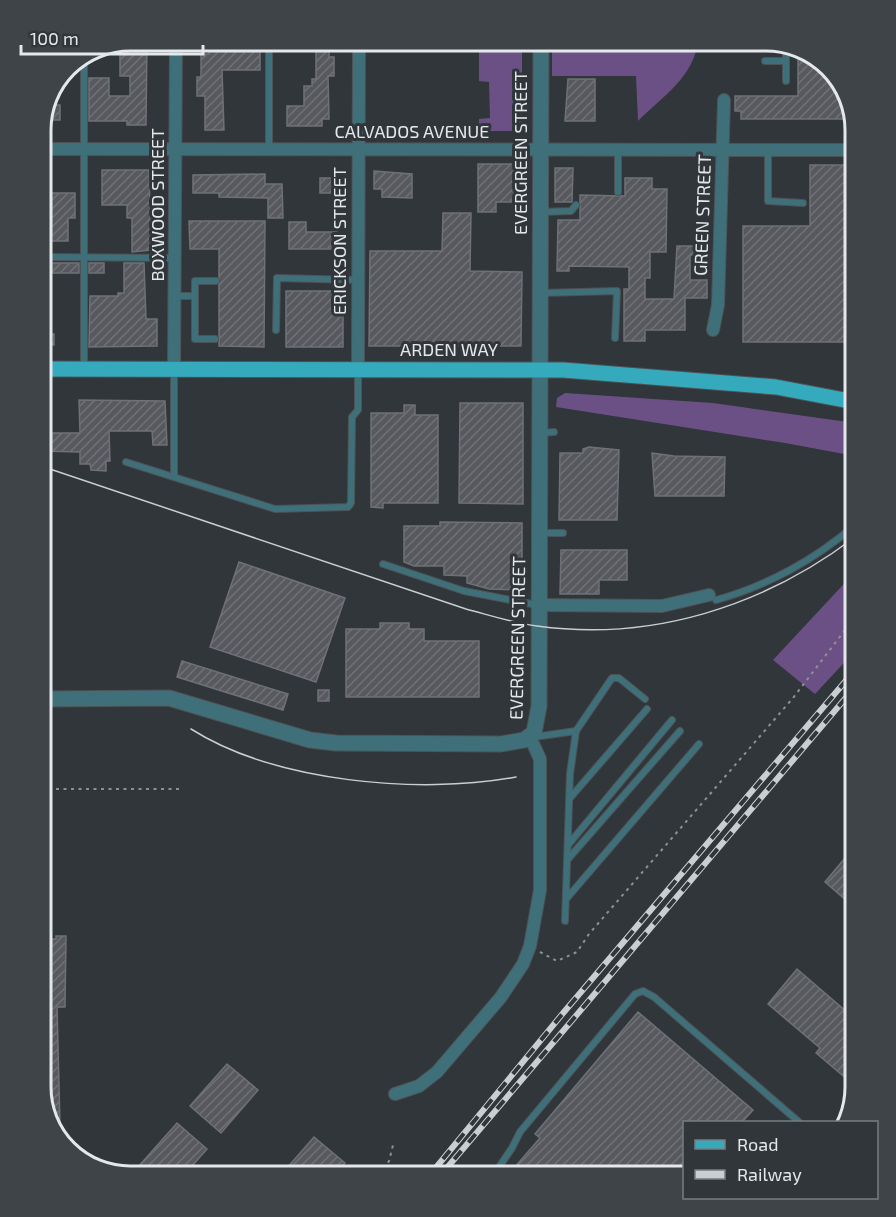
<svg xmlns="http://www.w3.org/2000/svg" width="896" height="1217" viewBox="0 0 896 1217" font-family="'Exo 2',sans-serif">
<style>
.grass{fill:#6b5086}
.building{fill:url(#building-hatch);stroke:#6f7177;stroke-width:1.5}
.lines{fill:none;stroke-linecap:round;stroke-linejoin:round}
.service-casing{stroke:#4d5256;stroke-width:8}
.minor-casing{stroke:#4d5256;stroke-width:14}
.tertiary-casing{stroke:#4d5256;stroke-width:17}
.primary-casing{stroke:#4d5256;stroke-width:17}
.path{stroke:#8c9194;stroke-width:2;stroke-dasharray:3 4.5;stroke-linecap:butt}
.service{stroke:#3f7079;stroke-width:6}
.minor{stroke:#3f7079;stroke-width:12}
.tertiary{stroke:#3f7079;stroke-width:15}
.primary{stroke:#35aabd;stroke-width:15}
.tram{stroke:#caced1;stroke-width:1.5}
.rail-casing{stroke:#caced1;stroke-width:6}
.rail{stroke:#30363a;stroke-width:4;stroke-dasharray:11;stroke-linecap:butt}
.labels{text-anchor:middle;stroke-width:6;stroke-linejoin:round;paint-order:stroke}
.street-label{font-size:18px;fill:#e5e8eb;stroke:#30363a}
.rim{fill:none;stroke:#e5e8eb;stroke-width:3}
</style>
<defs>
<pattern id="building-hatch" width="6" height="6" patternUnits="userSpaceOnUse" patternTransform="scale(1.5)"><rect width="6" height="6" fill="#57595f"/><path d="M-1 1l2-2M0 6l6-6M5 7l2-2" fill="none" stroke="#6f7176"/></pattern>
</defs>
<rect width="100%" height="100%" fill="#30363a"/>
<g class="grass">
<path d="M552,41H697C697,74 660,99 638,121L636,76H552Z"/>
<path d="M479,45H522V131H479V119L490,118L489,82L479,81Z"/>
<path d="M565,393L713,403L855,423V456L785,443L556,407L557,398Z"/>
<path d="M855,572V651L815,694L773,660Z"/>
</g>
<g class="building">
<path d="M130,40H147L146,125H127V121H89V78H109V96H130V76H120V45Z"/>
<path d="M209,41H231V51H260V70H222L224,130H205V96H197V77H201V54H209Z"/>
<path d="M316,41H329V57H334V76H328L329,119H322V126H287V106H304V86H312V79H316Z"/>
<path d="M798,49L811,53L843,85L853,119H741V111H735V96H798Z"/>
<path d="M568,79H595V121H565Z"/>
<path d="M50,105H60V120H43Z"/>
<path d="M478,164H522V202H496V212H478Z"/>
<path d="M810,165H853L855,300H853V318H855V342H743V226H810Z"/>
<path d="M555,168H573L572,202H555Z"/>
<path d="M102,170H149L151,250L132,252V218H127V205H102Z"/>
<path d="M374,171L412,174V198L382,197V189H374Z"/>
<path d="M265,174V184H282L283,218H268V198L219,197V193H193V175Z"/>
<rect x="320" y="178" width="21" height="15"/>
<path d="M625,178H652V189H667L666,252H650V278H645V299H674L677,246H700V255H690V280H707V298H685V330H645V341H624V289H629V267L569,266V271H557L558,220H580V195L625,196Z"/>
<path d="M41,193H75V218H68V241H41Z"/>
<path d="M443,213H471L470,271L522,272L521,346H369L370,251H442Z"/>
<path d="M189,221H265L264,347L219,346V249H190Z"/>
<path d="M289,222H306V232H337V249H289Z"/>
<rect x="41" y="263" width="38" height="10"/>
<rect x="89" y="263" width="15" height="10"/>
<path d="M124,263H144L146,319H157V346L89,347L90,296H118V293H124Z"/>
<rect x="286" y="291" width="57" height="56"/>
<rect x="41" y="334" width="13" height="11"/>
<path d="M79,400L165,401L167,445H153L152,431H109L110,461H106V471L91,470L90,464H80V452L41,451V437L51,433H80Z"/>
<path d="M460,403H523V504L459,503Z"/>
<path d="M404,405H415V415H438V503H383V508L371,507V413H404Z"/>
<path d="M589,447L619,450L617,520H559L560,453H583V449Z"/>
<path d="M652,453L674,456L725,457L724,496H655Z"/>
<path d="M440,522L522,523V590L489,589L467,583V576L444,575V566H414L404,562V526H440Z"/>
<path d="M561,550H627V580H599V594H560Z"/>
<path d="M239,562L345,598L316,682L210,647Z"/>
<path d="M380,623H409V629H424V641H479V697H346V629H380Z"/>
<path d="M182,661L288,694L283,710L177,677Z"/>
<rect x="318" y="690" width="11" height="11"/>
<path d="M855,846V908L825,882Z"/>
<path d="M56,936H66L65,1007H57L60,1125H51L40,1087L41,939H56Z"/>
<path d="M797,969L855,1019V1086L816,1053L820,1048L768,1004Z"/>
<path d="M638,1012L753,1110L742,1122H684V1176H507L540,1138L535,1134Z"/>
<path d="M227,1064L258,1090L221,1133L190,1106Z"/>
<path d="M177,1123L207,1149L183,1176H130Z"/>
<path d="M314,1137L345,1163L333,1176H280Z"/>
</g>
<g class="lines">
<g class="service-casing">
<g id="service">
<path d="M786,45V81"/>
<path d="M765,61H786"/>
<path d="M269,150V41"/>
<path d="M768,150V201L803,203"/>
<path d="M618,192V150"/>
<path d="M541,212L571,211L576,205"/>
<path d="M41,257L175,258"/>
<path d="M541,293L617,291L615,338"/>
<path d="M176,296H195"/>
<path d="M276,330L277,278L358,280"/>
<path d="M215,339H195V281H216"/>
<path d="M84,369V58"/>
<path d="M540,433L554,432"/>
<path d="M126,462L275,509L348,507L351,503L352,417L358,410V370"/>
<path d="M174,477V370"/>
<path d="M540,533H563"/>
<path d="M383,564L464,591L537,605"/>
<path d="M716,600C767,586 816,559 855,525"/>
<path d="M534,737L576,731L612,678H619L645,699"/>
<path d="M570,798L647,709"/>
<path d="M568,845L672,720"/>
<path d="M568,859L680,731"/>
<path d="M567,898L699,744"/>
<path d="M565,921L570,774L576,731"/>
<path d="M493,1176L512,1148L520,1132L635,994L643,991L654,997L799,1122"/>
</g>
</g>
<g class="minor-casing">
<g id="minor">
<path d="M41,149L855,150"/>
<path d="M713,330L718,305L724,100"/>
<path d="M174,369L176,41"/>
<path d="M358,369L359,41"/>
<path d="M537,605L662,606L709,595"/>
<path d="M395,1094L419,1086L437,1072L501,997L523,964L530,946L540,890V759L530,737"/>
</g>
</g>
<g class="tertiary-casing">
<path id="tertiary" d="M41,699L169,698L310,740L336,743L501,744L524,740L534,733L539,706L541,41"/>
</g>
<g class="primary-casing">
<path id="primary" d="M41,369L563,370L776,387L855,402"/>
</g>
<g class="path">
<path d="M41,789H183"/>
<path d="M540,952L557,961L577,952L589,934L793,698L855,617"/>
<path d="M381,1176L389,1161L394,1141"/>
</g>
<use href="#service" class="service"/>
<use href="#minor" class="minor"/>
<use href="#tertiary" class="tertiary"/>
<use href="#primary" class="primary"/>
<g class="tram">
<path d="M41,466L466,609C489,615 513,623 537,626C652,642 764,606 855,537"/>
<path d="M191,729C275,782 419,795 516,777"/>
</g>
<g class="rail-casing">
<g id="rail">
<path d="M429,1176L564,1012L855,670"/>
<path d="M440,1176L855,687"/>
</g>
</g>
<use href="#rail" class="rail"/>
</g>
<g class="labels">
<g class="street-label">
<text x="412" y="138">CALVADOS AVENUE</text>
<text transform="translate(521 153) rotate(-90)" y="6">EVERGREEN STREET</text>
<text transform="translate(158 205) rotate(-90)" y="6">BOXWOOD STREET</text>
<text transform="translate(703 215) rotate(-88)" y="6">GREEN STREET</text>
<text transform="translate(340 241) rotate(-90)" y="6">ERICKSON STREET</text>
<text x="449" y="356">ARDEN WAY</text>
<text transform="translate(518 638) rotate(-89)" y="6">EVERGREEN STREET</text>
</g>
</g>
<path d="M0 0H896V1217H0ZM130 51H766A79 79 0 0 1 845 130V1087A79 79 0 0 1 766 1166H130A79 79 0 0 1 51 1087V130A79 79 0 0 1 130 51Z" fill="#3e4448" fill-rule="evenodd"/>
<path class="rim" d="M130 51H766A79 79 0 0 1 845 130V1087A79 79 0 0 1 766 1166H130A79 79 0 0 1 51 1087V130A79 79 0 0 1 130 51Z"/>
<rect x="683" y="1121" width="195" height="78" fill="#30363a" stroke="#787d81" stroke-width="1.5"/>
<rect x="695" y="1140" width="30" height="9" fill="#35aabd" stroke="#787d81" stroke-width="1.5"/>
<text x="737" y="1151" font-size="18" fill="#e5e8eb">Road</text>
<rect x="695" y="1170" width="30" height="9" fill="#caced1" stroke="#787d81" stroke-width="1.5"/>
<text x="737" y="1181" font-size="18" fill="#e5e8eb">Railway</text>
<path d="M21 45v9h182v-9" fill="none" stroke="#e5e8eb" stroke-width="3"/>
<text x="30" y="45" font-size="18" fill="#e5e8eb" stroke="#30363a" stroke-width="4.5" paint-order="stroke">100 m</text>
</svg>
